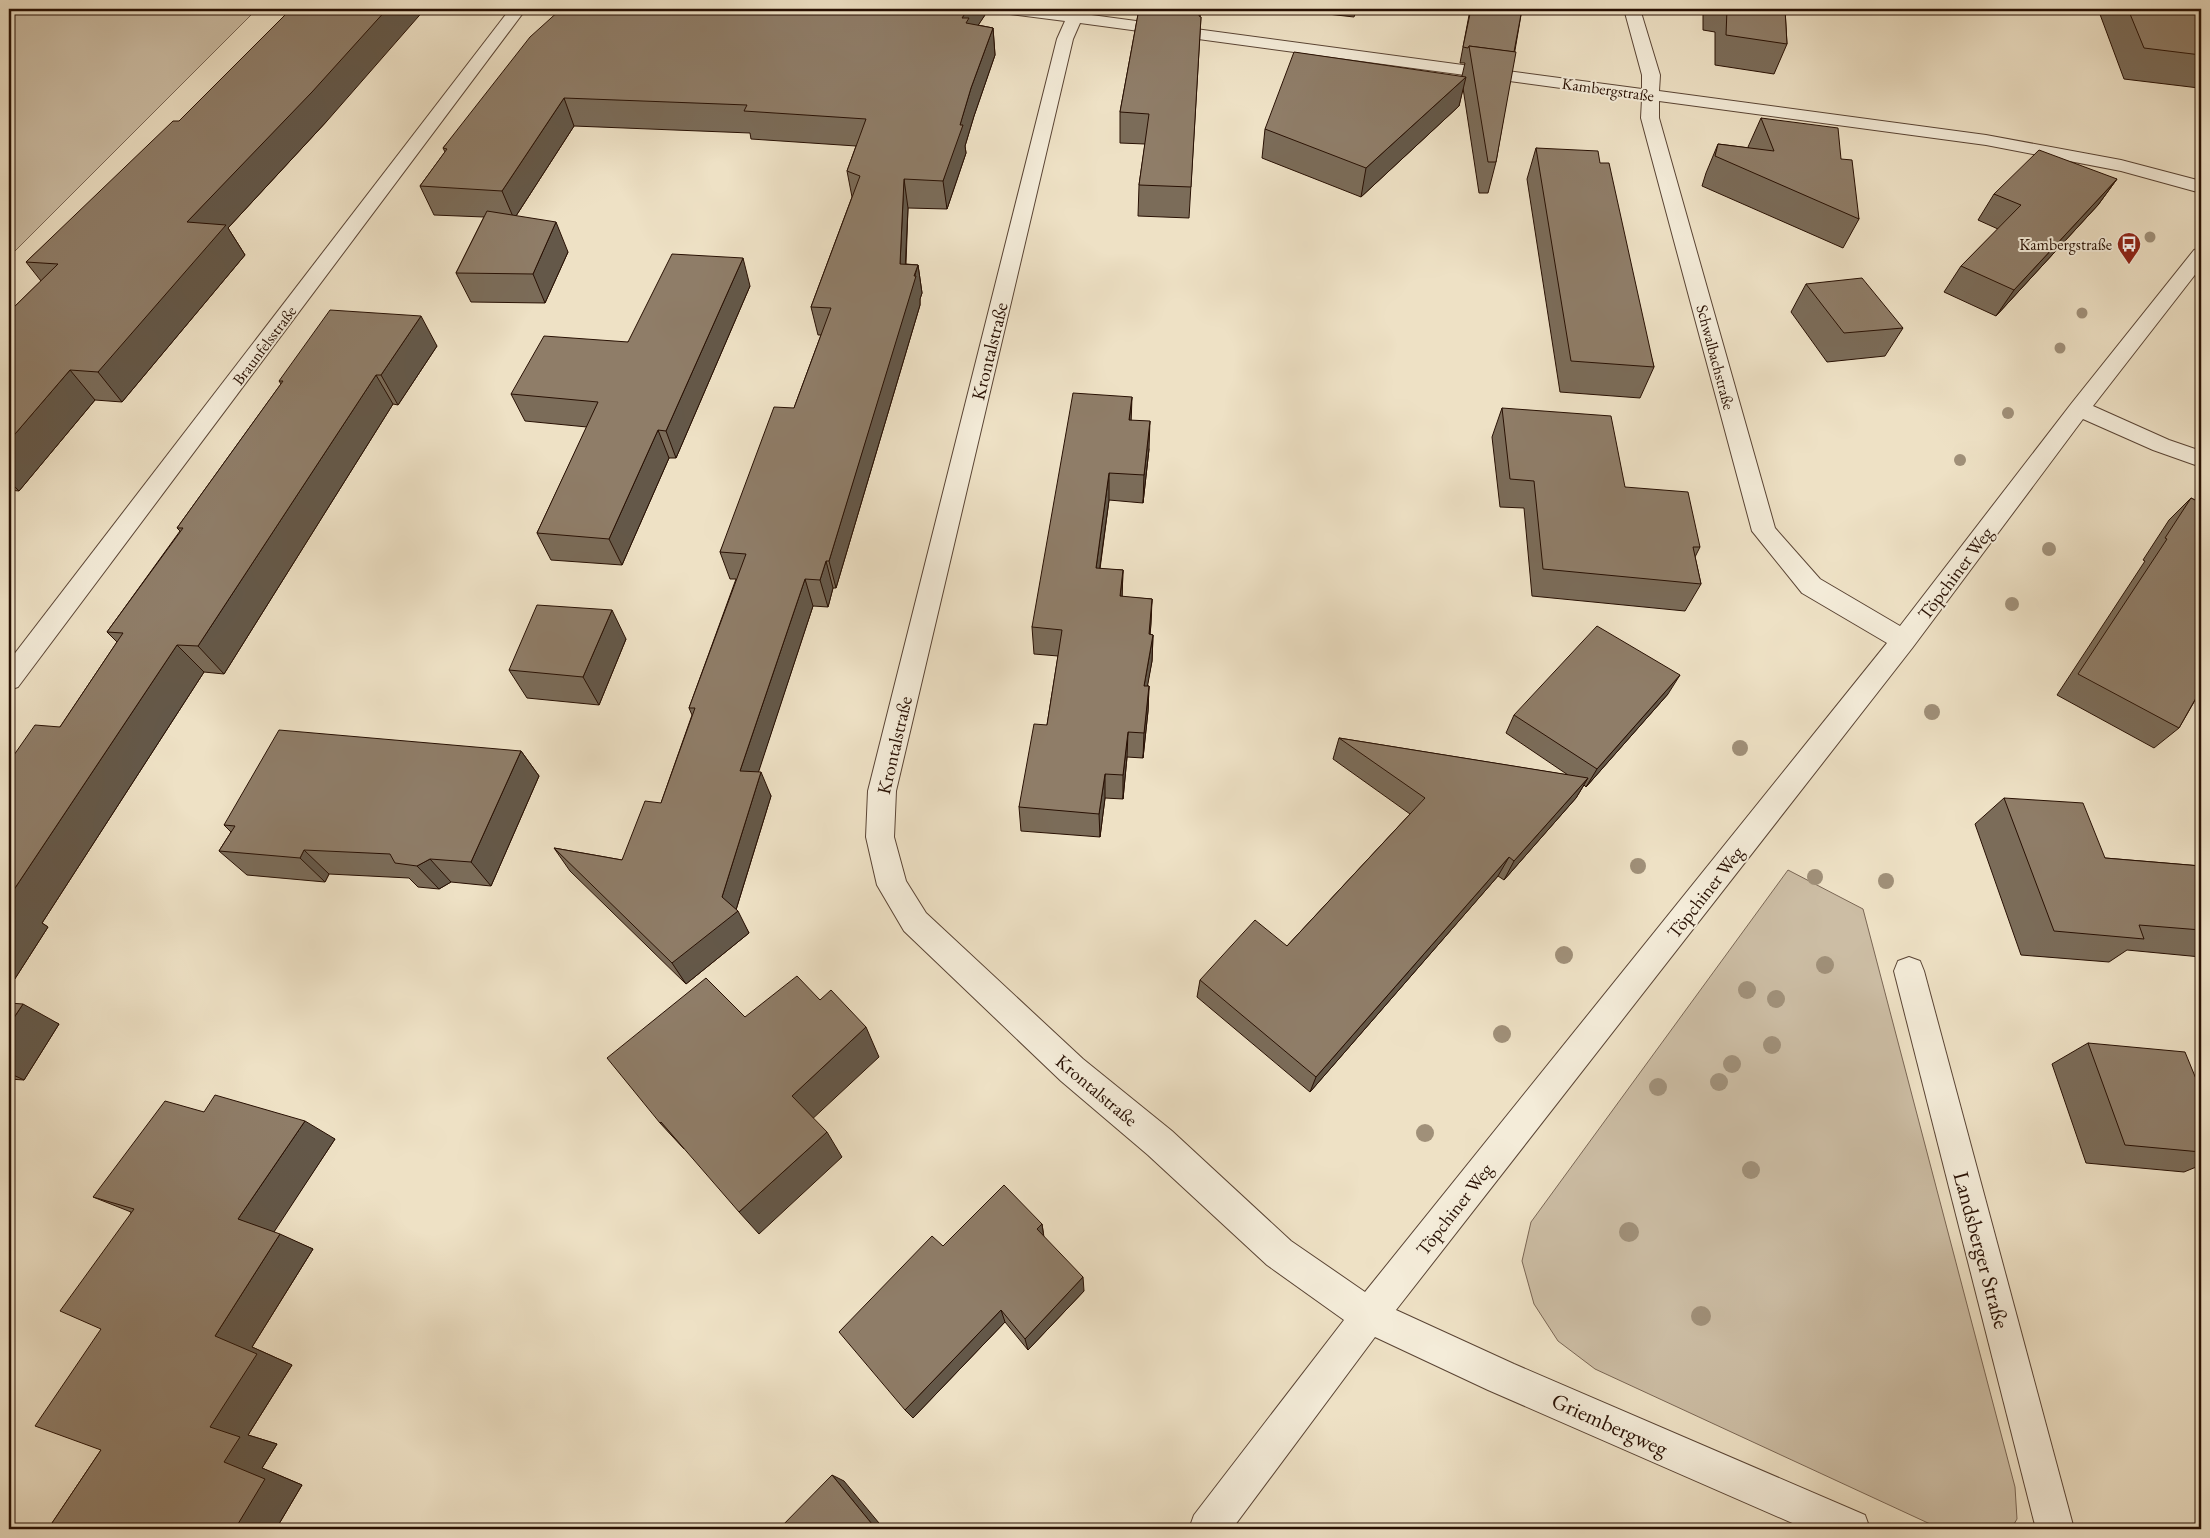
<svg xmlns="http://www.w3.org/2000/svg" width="2210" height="1538" viewBox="0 0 2210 1538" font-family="'EB Garamond',serif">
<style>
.green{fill:#ccbda4;stroke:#7a6654}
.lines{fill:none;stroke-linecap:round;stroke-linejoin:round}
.minor-casing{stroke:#5a4434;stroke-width:2}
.minor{fill:#f4ecd9;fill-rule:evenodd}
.tree{fill:#a09079}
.wall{fill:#7b6c59;stroke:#281003}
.shaded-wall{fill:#645849;stroke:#281003}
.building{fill:#8f7d68;stroke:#281003}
.labels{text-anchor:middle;stroke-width:4;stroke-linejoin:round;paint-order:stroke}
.far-street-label{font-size:16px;fill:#281003;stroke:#f4ecd9}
.far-poi-label{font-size:16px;fill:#281003;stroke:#f4ecd9;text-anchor:end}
.street-label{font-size:19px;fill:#281003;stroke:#f4ecd9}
.near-street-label{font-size:22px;fill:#281003;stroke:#f4ecd9}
</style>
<rect width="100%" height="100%" fill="#eee1c5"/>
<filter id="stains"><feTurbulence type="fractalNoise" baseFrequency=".004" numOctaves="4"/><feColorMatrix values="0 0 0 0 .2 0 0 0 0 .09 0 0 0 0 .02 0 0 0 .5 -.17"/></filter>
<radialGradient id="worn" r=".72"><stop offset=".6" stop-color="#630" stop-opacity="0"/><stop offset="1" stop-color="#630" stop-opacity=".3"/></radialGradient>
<g class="green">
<path d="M9,9H257L9,257Z"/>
<path d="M1788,870L1863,909L2015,1487L2017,1519L2011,1529H1941L1595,1369L1558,1341L1534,1304L1522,1261L1531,1222Z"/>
</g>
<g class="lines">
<g class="minor-casing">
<g id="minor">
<path d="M510,9H526L18,687L9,690V661Z"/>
<path d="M1002,9H1044L1069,12L1070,9H1086L1084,14L1642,89V75L1624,9H1640L1660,75L1659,91L1986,135L2121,160L2201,181V193L2121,171L1986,145L1659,101V118L1775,528L1820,579L1900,626L2071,404L2194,250L2201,248V267L2093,406L2169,440L2201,451V467L2153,450L2083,419L1913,647L1396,1310L1514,1364L1865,1515L1870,1529H1806L1488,1390L1375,1337L1232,1529H1189L1194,1515L1344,1320L1267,1265L1148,1155L1061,1081L904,931L877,885L866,837L868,791L1057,39L1065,21L1010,14ZM1080,23L1642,99L1641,118L1752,531L1802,593L1887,643L1365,1292L1291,1241L1172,1131L1083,1059L926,913L906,881L894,837L896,791L1073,39Z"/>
<path d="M1909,957L1920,961L1924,971L2074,1529H2036L1894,971L1898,961Z"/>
</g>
</g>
<use href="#minor" class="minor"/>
</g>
<g class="tree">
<circle cx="2150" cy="237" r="5.5"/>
<circle cx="2082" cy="313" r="5.5"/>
<circle cx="2060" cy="348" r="5.5"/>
<circle cx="2008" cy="413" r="6"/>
<circle cx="1960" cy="460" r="6"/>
<circle cx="2049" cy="549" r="7"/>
<circle cx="2012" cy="604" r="7"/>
<circle cx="1932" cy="712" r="8"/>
<circle cx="1740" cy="748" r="8"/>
<circle cx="1638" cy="866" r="8"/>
<circle cx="1815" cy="877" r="8"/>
<circle cx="1886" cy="881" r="8"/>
<circle cx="1564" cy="955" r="9"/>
<circle cx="1825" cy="965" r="9"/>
<circle cx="1747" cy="990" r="9"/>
<circle cx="1776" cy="999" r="9"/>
<circle cx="1502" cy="1034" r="9"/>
<circle cx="1772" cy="1045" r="9"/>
<circle cx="1732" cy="1064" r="9"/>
<circle cx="1719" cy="1082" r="9"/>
<circle cx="1658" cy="1087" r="9"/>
<circle cx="1425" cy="1133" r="9"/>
<circle cx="1751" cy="1170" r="9"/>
<circle cx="1629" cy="1232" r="10"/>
<circle cx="1701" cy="1316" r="10"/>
</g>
<g class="wall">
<path d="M561,9L909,10L910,9H989L978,25L993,28L995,55L974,116L965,146L966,153L947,209L908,208L906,264L918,265L922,293L920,299V305L836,588H833L828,607L813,606L758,772L771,796L736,910L749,933L686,984L570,871L554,848L622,860L661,803L692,715L689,708L736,579H730L720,552L794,408L821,335H818L811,307L852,197L847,171L856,146L751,139L750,133L574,126L516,216L568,252L545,303L471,302L456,273L484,217L434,215L420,186L445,152L443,148Z"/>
<path d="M1139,9H1201L1200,17H1201L1189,218L1138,216L1139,185L1145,144L1120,143V112Z"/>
<path d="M1292,9H1357L1354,17L1292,10Z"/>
<path d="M1462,9H1522L1496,162L1488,193H1479L1463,88L1459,106L1361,197L1262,158L1265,129L1462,76L1465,63H1460L1470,10Z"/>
<path d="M1703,9H1785L1787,44L1774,74L1715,65V32L1703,30Z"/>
<path d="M2098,9H2199L2201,14V86L2199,88L2124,79Z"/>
<path d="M1761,118L1841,159L1859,219L1843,248L1702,186L1706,173L1718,144L1749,148L1748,147Z"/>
<path d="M179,121H327L228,228L245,255L122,402L95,400L19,491L9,490V312L41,281L26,262Z"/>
<path d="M1536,148L1600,163L1654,367L1640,398L1560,392L1527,179Z"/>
<path d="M2117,179L2098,205L1996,316L1944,292L1961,266L1998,229L1978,220L1994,194Z"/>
<path d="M1806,284L1903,328L1885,356L1827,362L1791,312Z"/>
<path d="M750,286L676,458H669L622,565L551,560L537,533L587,427L525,421L511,394L628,342Z"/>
<path d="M437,346L398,405L393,404L224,674L204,672L42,923L48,927L9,988V762L60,727L117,642L107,632L180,531L177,528L281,384L279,381Z"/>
<path d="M1502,408L1625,487L1700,547L1695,557L1701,584L1685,611L1532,596L1524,508L1500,507L1492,437Z"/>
<path d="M1131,420L1149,449L1143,503L1109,500L1100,569L1123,570L1122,597L1152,599L1150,634L1153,635L1152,661L1147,686H1149L1148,711L1143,758L1127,757L1123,799L1105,798L1100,837L1021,831L1019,807L1047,725L1058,656L1034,654L1032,627Z"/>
<path d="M2191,498L2201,503V691V690L2179,728L2154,748L2057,695L2145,561L2143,560L2169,520Z"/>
<path d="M626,639L599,705L527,698L509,670Z"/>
<path d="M1668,694L1586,787L1584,785L1576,798L1504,880L1498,876L1310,1092L1197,997L1200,980L1287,946L1410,814L1333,759L1339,738L1568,775L1506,733L1514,715Z"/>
<path d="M521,751L539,776L491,886L451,882L439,889L418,887L409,878L329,874L325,882L247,875L219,851L231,832L224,825Z"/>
<path d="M2004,798L2105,858L2201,866V957L2127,950L2109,962L2021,955L1975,824Z"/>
<path d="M9,1003L59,1024L24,1080L9,1079Z"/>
<path d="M2088,1043L2201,1091V1165L2184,1172L2086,1163L2052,1064Z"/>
<path d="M204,1112L335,1139L273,1232L313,1249L252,1347L292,1365L248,1435L277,1444L262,1468L302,1485L276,1529H48L101,1450V1329L131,1212L93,1197Z"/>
<path d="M1042,1224L1044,1237L1084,1291L1028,1350L1005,1322L913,1418L905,1410L943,1246Z"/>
</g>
<g class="shaded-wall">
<path d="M387,9H425L327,121L228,228L245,255L122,402L98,372L187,222Z"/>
<path d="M968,9H989L971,36L962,18Z"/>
<path d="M993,28L995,55L974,116L965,146L966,153L947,209L943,181L971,88Z"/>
<path d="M1466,77L1459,106L1361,197L1366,168Z"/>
<path d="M564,98L574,126L514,219L502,191Z"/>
<path d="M904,179L908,208L904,292L900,264Z"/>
<path d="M2117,179L2098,205L1996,316L2014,290Z"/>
<path d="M556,222L568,252L545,303L533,274Z"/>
<path d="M743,258L750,286L676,458L666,431Z"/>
<path d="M918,265L922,293L920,299V305L836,588L829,561Z"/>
<path d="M421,316L437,346L398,405L381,375Z"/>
<path d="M70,370L95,400L19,491L9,481V441Z"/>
<path d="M376,375L393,404L224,674L198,646Z"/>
<path d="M1132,397L1131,425L1129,420Z"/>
<path d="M1150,421L1149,449L1143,503L1144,475Z"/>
<path d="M658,430L669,458L622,565L609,539Z"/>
<path d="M1109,473V500L1096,595V568Z"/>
<path d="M826,561L833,588L828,607L820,580Z"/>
<path d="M1123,570L1122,597L1120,596Z"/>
<path d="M805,579L813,606L751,795L740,771Z"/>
<path d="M1152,599L1151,625L1147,660L1149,634Z"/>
<path d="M612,610L626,639L599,705L583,677Z"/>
<path d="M1153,635L1152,661L1143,711L1144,686Z"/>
<path d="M177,645L204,672L42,923L48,927L9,988V897Z"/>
<path d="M1680,675L1668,694L1586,787L1597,769Z"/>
<path d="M1149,686L1148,711L1143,758L1144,733Z"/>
<path d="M1128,732L1127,757L1123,799V775Z"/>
<path d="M521,751L539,776L491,886L471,862Z"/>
<path d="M761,772L771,796L735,913L738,911L749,933L686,984L672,963L722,897Z"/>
<path d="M1105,774V798L1100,837L1099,814Z"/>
<path d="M1588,778L1576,798L1504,880L1514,861Z"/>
<path d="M304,850L329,874L325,882L300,858Z"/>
<path d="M1509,857L1498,876L1310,1092L1316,1077Z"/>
<path d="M430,859L451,882L439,889L417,866Z"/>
<path d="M23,1004L59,1024L24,1080L9,1073V1025Z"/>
<path d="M866,1027L879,1057L808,1123L792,1096Z"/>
<path d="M305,1121L335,1139L272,1235L238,1219Z"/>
<path d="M661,1122L685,1148L684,1149L660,1123Z"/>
<path d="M827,1132L842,1157L759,1234L739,1212Z"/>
<path d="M1042,1224L1044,1239L1037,1229Z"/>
<path d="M280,1234L313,1249L252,1347L292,1365L248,1435L277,1444L262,1468L302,1485L276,1529H235L224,1462L210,1427L215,1336Z"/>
<path d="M1083,1277L1084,1291L1028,1350L1025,1339Z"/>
<path d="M1001,1310L1005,1322L913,1418L905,1410Z"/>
<path d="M832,1475L844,1481L884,1529H876Z"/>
</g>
<g class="building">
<path d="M291,9H387L312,92L187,222L226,225L98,372L70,370L9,441V312L58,264L26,262L173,121H179Z"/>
<path d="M561,9H900L909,10L910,9H968L962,18H969L966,23L993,28L971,88L960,125H963L943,181L904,179L900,264L918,265L914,276H916L829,561H826L820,580L805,579L740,771L761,772L722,897L738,911L672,963L554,848L622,860L645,801L661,803L695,708H689L746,554L720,552L774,407L794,408L831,308L811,307L860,176L847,171L866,119L744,111L747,105L564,98L502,191L420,186L447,149L443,148L530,37Z"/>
<path d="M1139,9H1185L1200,11L1199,16L1201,17L1191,187L1139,185L1149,114L1120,112Z"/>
<path d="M1471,9H1522L1514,52L1469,46L1468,48L1463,47Z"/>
<path d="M1727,9H1785L1787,44L1726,35Z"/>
<path d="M2128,9H2199L2201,14V55L2144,48Z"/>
<path d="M1469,46L1516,52L1496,162H1488Z"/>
<path d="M1294,52L1466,77L1366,168L1265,129Z"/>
<path d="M1761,118L1838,128L1841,159L1852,160L1859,219L1715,156L1718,144L1774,151Z"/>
<path d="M1536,148L1598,151L1600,163H1609L1654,367L1571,361Z"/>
<path d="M2039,150L2117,179L2014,290L1961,266L2021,205L1994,194Z"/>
<path d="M487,211L556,222L533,274L456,273Z"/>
<path d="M672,254L743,258L666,431L658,430L609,539L537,533L598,402L511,394L544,336L628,342Z"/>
<path d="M1862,278L1903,328L1844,333L1806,284Z"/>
<path d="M330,310L421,316L381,375H376L198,646L177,645L9,897V762L35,725L60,727L123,633L107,632L183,528H177L283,381H279Z"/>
<path d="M1073,393L1132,397L1129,420L1150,421L1144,475L1109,473L1096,568L1123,570L1120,596L1152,599L1149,634L1153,635L1144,686H1149L1144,733L1128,732L1123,775L1105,774L1099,814L1019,807L1034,724L1047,725L1062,630L1032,627Z"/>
<path d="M1502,408L1611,416L1625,487L1688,492L1700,547H1693L1701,584L1543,569L1534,481L1510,479Z"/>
<path d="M2191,498L2201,503V689L2179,728L2078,674L2167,539L2165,538Z"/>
<path d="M537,605L612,610L583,677L509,670Z"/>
<path d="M1597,626L1680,675L1597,769L1514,715Z"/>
<path d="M279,730L521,751L471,862L430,859L417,866L395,863L390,854L304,850L300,858L219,851L235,826L224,825Z"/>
<path d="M1339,738L1588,778L1514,861L1509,857L1316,1077L1200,980L1255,920L1287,946L1425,798Z"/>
<path d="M2004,798L2083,803L2105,858L2201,866V930L2139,925L2144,939L2054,931Z"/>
<path d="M9,904H13L9,910Z"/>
<path d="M797,976L820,1000L831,990L866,1027L792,1096L827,1132L739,1212L661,1122L660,1123L607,1058L706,978L745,1017Z"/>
<path d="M9,1003L23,1004L9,1025Z"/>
<path d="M2088,1043L2185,1052L2201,1091V1152L2125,1145Z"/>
<path d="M215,1095L305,1121L238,1219L280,1234L215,1336L257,1354L210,1427L240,1437L224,1462L265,1479L235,1529H48L101,1450L35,1426L101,1329L60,1311L134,1209L93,1197L165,1101L204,1112Z"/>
<path d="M1004,1185L1042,1224L1037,1229L1083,1277L1025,1339L1001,1310L905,1410L839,1332L932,1236L943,1246Z"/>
<path d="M832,1475L876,1529H779Z"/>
</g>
<defs>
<g id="bus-pin" transform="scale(1.25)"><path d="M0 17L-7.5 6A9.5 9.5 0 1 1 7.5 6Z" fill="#8f2418" stroke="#f4ecd9"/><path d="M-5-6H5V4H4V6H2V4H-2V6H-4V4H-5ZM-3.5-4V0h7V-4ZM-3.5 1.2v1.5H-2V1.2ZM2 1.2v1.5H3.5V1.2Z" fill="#fff"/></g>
</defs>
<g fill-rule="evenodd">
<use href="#bus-pin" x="2129" y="244"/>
</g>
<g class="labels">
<g class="far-street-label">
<text transform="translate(1608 89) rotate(8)" y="6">Kambergstraße</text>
<text transform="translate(264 345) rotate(-53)" y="6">Braunfelsstraße</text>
<text transform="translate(1716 357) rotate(75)" y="6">Schwalbachstraße</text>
</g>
<g class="far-poi-label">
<text x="2112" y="250">Kambergstraße</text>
</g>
<g class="street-label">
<text transform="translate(989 351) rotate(-76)" y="7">Krontalstraße</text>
<text transform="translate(1955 573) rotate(-53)" y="7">Töpchiner Weg</text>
<text transform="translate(894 745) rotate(-77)" y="7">Krontalstraße</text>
<text transform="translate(1705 892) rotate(-52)" y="7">Töpchiner Weg</text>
<text transform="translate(1097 1090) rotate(40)" y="7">Krontalstraße</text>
<text transform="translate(1454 1209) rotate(-52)" y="7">Töpchiner Weg</text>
</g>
<g class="near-street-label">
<text transform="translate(1982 1250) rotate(75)" y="8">Landsberger Straße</text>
<text transform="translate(1610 1424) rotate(24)" y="8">Griembergweg</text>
</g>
</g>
<rect width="2210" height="1538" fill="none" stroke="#eee1c5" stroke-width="30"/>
<rect x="10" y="10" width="2190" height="1518" fill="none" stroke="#281003" stroke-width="2.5"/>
<rect x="15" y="15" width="2180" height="1508" fill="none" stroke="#281003"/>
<rect width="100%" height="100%" filter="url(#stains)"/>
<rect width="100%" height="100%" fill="url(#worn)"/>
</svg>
